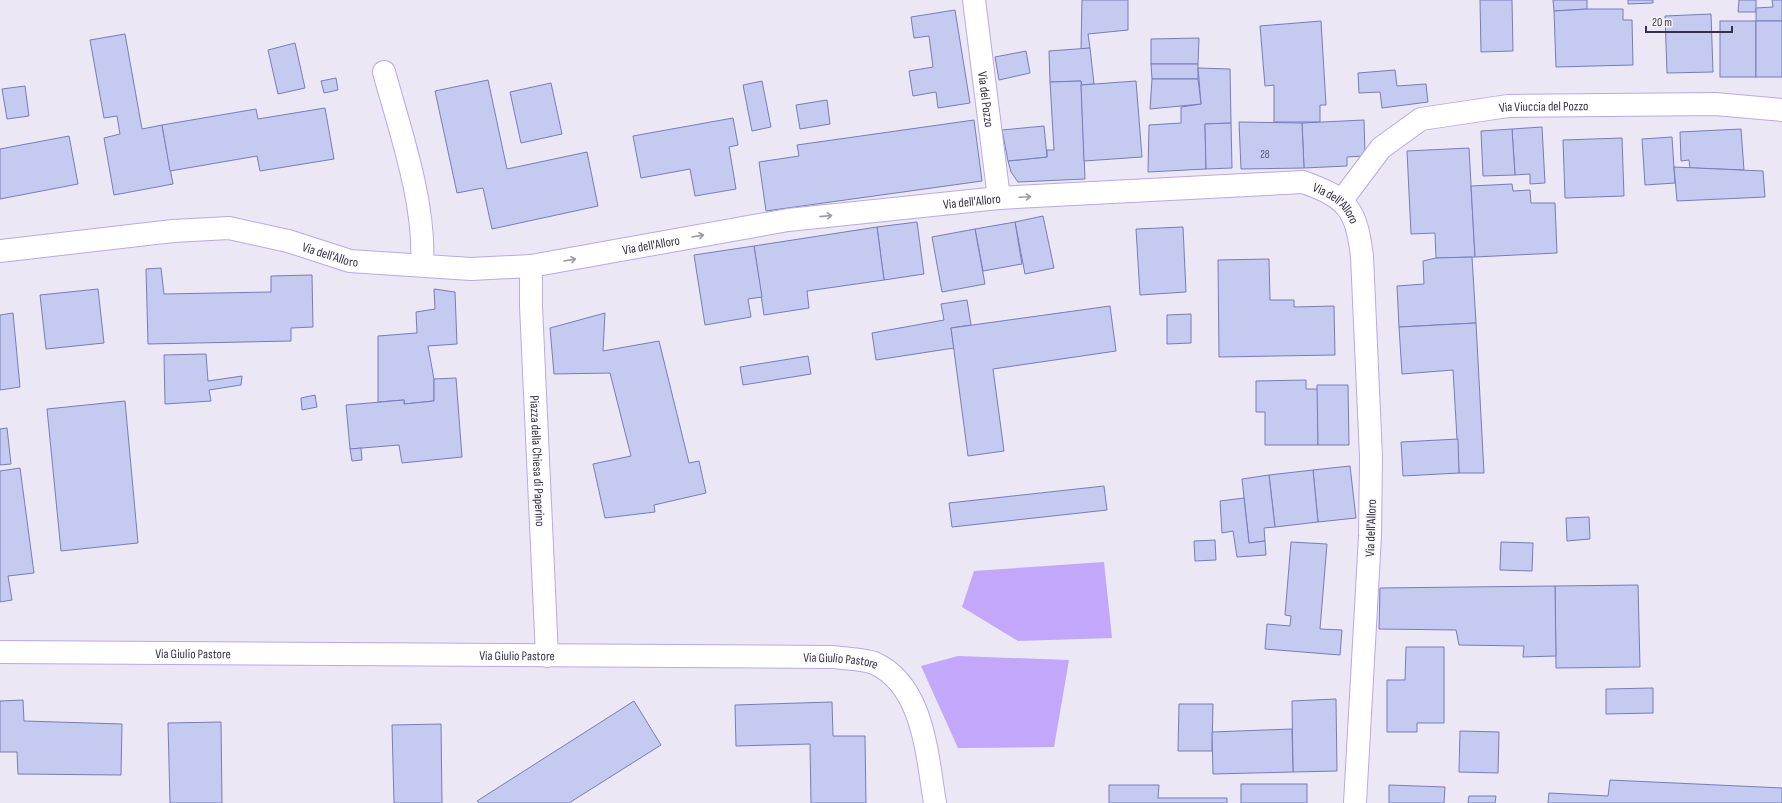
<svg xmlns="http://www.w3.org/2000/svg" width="1782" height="803" viewBox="0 0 1782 803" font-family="'Sofia Sans Condensed',sans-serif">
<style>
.green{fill:#c2a7fb}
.building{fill:#c4caf0;stroke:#767dbc}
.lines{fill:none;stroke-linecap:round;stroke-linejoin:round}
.street-casing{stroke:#bba7e9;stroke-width:24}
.street{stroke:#fff;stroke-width:22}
.oneway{stroke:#9c98a5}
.labels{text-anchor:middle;stroke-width:3;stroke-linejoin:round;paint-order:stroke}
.number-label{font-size:11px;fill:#5b5674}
.street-label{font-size:13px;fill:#38304b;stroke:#f7f7f7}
</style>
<rect width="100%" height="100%" fill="#ebe7f5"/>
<g class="green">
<path d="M1104,562L1112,638L1018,641L962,607L974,571Z"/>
<path d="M958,656L1069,660L1054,747L958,748L921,666Z"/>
</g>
<g class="building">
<path d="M1082,0H1128V30L1088,34L1090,48L1081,49Z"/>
<path d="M1480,0H1512L1513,51L1481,52Z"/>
<path d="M1553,0H1587V9L1554,11Z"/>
<path d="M1628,0H1653V3L1628,4Z"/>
<path d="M1739,0H1756V12H1738Z"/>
<path d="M1772,0H1782V21H1756V8L1773,7Z"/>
<path d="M1587,9H1623V20H1632L1633,65L1556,67L1554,11Z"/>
<path d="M955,10L970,103L938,108L936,92L913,96L909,71L933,67L929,36L914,38L911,17Z"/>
<path d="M1711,14L1713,72L1667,73L1665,16Z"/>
<path d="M1321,21L1326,105H1320V122H1274V85L1265,86L1260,26Z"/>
<rect x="1720" y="21" width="36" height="56"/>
<rect x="1756" y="21" width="26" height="56"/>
<path d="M125,34L142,129L162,125L173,184L114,195L104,138L120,134L117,116L104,118L90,40Z"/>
<path d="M1199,38L1198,64H1151V39Z"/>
<path d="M295,43L305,88L278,94L268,50Z"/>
<path d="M1090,48L1094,84L1081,85V81L1050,82L1049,51Z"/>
<path d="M1026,51L1030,73L999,80L995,57Z"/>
<path d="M1151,64H1198V79H1152Z"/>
<path d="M1198,68L1230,69L1231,123L1205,124L1206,169L1148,172L1149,125L1181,123V107L1201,104Z"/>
<path d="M1395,70L1397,86L1426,84L1428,102L1382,108L1380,92L1359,93L1358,73Z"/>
<path d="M336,78L338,90L324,93L321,81Z"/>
<path d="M1152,79H1198L1201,104L1150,109Z"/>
<path d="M488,80L507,169L587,152L598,206L492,229L483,188L457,193L435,91Z"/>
<path d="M762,81L771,127L752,131L743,85Z"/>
<path d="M1081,81L1085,179L1018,182L1011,172L1008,161L1047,157V150H1054L1050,82Z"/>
<path d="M1136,81L1142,157L1084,161L1081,85Z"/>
<path d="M551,83L562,134L521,143L510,92Z"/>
<path d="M25,86L29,116L7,119L2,89Z"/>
<path d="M827,100L830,124L800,129L796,105Z"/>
<path d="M325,108L334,159L260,171L257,156L170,171L162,125L256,109L258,119Z"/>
<path d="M733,118L738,145L729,147L736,189L695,196L690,169L641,178L633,136Z"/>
<path d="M974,120L982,181L766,211L759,162L799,156L797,145Z"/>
<path d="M1364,120L1365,156L1347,157V166L1304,168L1302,123Z"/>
<path d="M1239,122L1302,123L1304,168L1241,169Z"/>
<path d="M1231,123L1232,168L1206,169L1205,124Z"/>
<path d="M1044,126L1047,157L1008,161L1002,130Z"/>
<path d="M1542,127L1545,183L1530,184V174L1515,175L1512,129Z"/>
<path d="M1512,129L1515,175L1483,176L1481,131Z"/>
<path d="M1741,129L1744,170L1690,168L1689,160L1681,161L1680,132Z"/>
<path d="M69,136L78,184L0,199V149Z"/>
<path d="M1672,137L1675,183L1645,185L1642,139Z"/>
<path d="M1622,138L1624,196L1565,198L1563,140Z"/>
<path d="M1469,148L1475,257L1436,258L1435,233L1411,234L1407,151Z"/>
<path d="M1674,167L1763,171L1765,197L1677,201Z"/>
<path d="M1512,184L1513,191L1530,190L1531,203H1555L1557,253L1475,257L1471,186Z"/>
<path d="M1043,216L1054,268L1025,274L1015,222Z"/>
<path d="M917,222L924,274L884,280L877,227Z"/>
<path d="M1015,222L1022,264L983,271L975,229Z"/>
<path d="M877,227L884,280L807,291L809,308L764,315L754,246Z"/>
<path d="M1183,227L1186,292L1140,295L1136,229Z"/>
<path d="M975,229L985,284L942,292L932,237Z"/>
<path d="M754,246L762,297L748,299L751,317L705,325L694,255Z"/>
<path d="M1472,257L1476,323L1399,327L1397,286L1424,284L1423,261L1436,258Z"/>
<path d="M1269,259L1270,300H1294V307L1334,306L1335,355L1219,357L1218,260Z"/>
<path d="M161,268L164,294L271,292V276L312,275L313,327L291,328V341L148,344L146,269Z"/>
<path d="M98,289L104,343L46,349L40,295Z"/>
<path d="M434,289L455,292L457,344L428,346L434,379V401L404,404V400L378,402V336L417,333L416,312L435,309Z"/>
<path d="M967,300L971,325L951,328L954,348L876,360L872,333L944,320L941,304Z"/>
<path d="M1110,306L1116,351L993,369L1004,451L968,456L951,328Z"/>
<path d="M13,313L20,387L0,390V315Z"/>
<path d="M605,313L603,351L659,341L689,463L699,461L706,493L654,505L655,512L605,518L593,464L631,456L610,373L554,374L550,328Z"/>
<path d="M1191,314V343L1167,344V315Z"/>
<path d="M1476,323L1484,473H1459L1453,370L1402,374L1399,327Z"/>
<path d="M206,354L208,381L242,376L241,385L209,390L211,401L165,404L164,355Z"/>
<path d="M808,356L811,374L743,385L740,367Z"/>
<path d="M456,378L462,457L402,463L399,445L350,449L346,405L404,400V404L434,401V379Z"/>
<path d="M1306,380V389H1318V445H1265V412H1256V381Z"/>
<path d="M1317,385H1348L1349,445H1318Z"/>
<path d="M315,395L317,407L302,410L301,398Z"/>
<path d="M125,401L138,543L61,551L47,409Z"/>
<path d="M7,428L11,464L0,465V429Z"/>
<path d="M1458,439L1459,473L1403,476L1401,442Z"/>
<path d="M361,448L362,460L352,461L350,449Z"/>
<path d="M1350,466L1356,518L1318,522L1313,470Z"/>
<path d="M20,468L34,573L8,576L12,600L0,602V471Z"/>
<path d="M1313,470L1318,522L1275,527L1269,475Z"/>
<path d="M1269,475L1275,527L1264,528L1265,541L1249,543L1242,479Z"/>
<path d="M1104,486L1107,510L952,527L949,503Z"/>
<path d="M1244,498L1249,543L1265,541L1266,555L1237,557L1233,531L1222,533L1220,501Z"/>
<path d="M1589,517L1590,539L1567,541L1566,518Z"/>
<path d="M1215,540L1216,560L1195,561L1194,541Z"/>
<path d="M1291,542L1327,544L1320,629L1342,630L1340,655L1265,649L1267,624L1290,626L1291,616L1285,615Z"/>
<path d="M1501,542L1533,543L1532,571L1500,570Z"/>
<path d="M1638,585L1640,667L1556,668L1555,586Z"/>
<path d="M1555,586L1556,656L1523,657L1524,646L1459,645L1456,630L1379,629L1380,588Z"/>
<path d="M1406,647H1444V723H1417V732H1387V680H1405Z"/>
<path d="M1653,688V713L1606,714V689Z"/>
<path d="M1336,699L1337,771L1293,772L1292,701Z"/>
<path d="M23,700L24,721L122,724L121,775L18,774L17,752H0V701Z"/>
<path d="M634,701L661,745L569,803H479L477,801Z"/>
<path d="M832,702L833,736H865L866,803H811L810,744L736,746L735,705Z"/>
<path d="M1179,704H1213L1212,751H1178Z"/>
<path d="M221,722L222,803H170L168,723Z"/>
<path d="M441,724L442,803H394L392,725Z"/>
<path d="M1292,729L1293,772L1213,774L1212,732Z"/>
<path d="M1460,731L1499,732L1498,773L1459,772Z"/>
<path d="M1610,780L1782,788V803H1548L1549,793L1608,796Z"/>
<rect x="1241" y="784" width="66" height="19"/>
<path d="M1109,785H1159L1158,798H1227V803H1109Z"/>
<path d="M1389,785L1445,787L1444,803H1389Z"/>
<path d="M1469,796H1496L1495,803H1468Z"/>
</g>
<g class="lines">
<g class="street-casing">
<g id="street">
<path id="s1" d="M974,0L999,198"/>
<path d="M384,72C400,130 426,205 422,265"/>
<path id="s2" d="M1342,200L1381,148L1421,119L1508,106L1715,104L1782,110"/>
<path id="s3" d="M0,251L173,231L229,228L288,241L350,261L471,269L531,266L788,220L999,198L1303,182C1348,198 1356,209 1362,256L1371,457L1370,536L1355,803"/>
<path id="s4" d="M531,266V306L547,656"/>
<path id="s5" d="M0,652L834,657C846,659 864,659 874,663C924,685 927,756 935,803"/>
</g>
</g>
<use href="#street" class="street"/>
</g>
<defs><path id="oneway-shaft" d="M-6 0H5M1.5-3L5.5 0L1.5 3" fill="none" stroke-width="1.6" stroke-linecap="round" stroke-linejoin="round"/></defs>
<g class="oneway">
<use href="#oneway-shaft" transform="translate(1025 197) rotate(-3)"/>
<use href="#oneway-shaft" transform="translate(826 216) rotate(-6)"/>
<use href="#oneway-shaft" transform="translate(698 236) rotate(-10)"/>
<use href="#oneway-shaft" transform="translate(570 260) rotate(-10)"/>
</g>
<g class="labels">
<g class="number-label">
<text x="1265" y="158">28</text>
</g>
<g class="street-label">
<text dy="5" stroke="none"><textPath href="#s1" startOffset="100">Via del Pozzo</textPath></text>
<text dy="5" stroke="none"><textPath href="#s2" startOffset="238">Via Viuccia del Pozzo</textPath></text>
<text dy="5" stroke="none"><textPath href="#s3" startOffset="983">Via dell'Alloro</textPath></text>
<text dy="5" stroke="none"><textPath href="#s3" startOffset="1355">Via dell'Alloro</textPath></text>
<text dy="5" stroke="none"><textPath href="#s3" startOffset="659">Via dell'Alloro</textPath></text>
<text dy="5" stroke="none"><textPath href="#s3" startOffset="335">Via dell'Alloro</textPath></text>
<text dy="5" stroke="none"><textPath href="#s4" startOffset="195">Piazza della Chiesa di Paperino</textPath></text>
<text transform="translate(1370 528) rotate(-88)" y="5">Via dell'Alloro</text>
<text dy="5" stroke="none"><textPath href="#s5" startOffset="193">Via Giulio Pastore</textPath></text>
<text dy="5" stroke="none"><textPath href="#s5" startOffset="517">Via Giulio Pastore</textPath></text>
<text dy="5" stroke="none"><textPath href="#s5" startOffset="841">Via Giulio Pastore</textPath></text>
</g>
</g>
<path d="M1646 26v6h86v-6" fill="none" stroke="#38304b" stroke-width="2"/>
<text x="1652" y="26" font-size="12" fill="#38304b" stroke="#f7f7f7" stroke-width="3" paint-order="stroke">20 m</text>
</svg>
